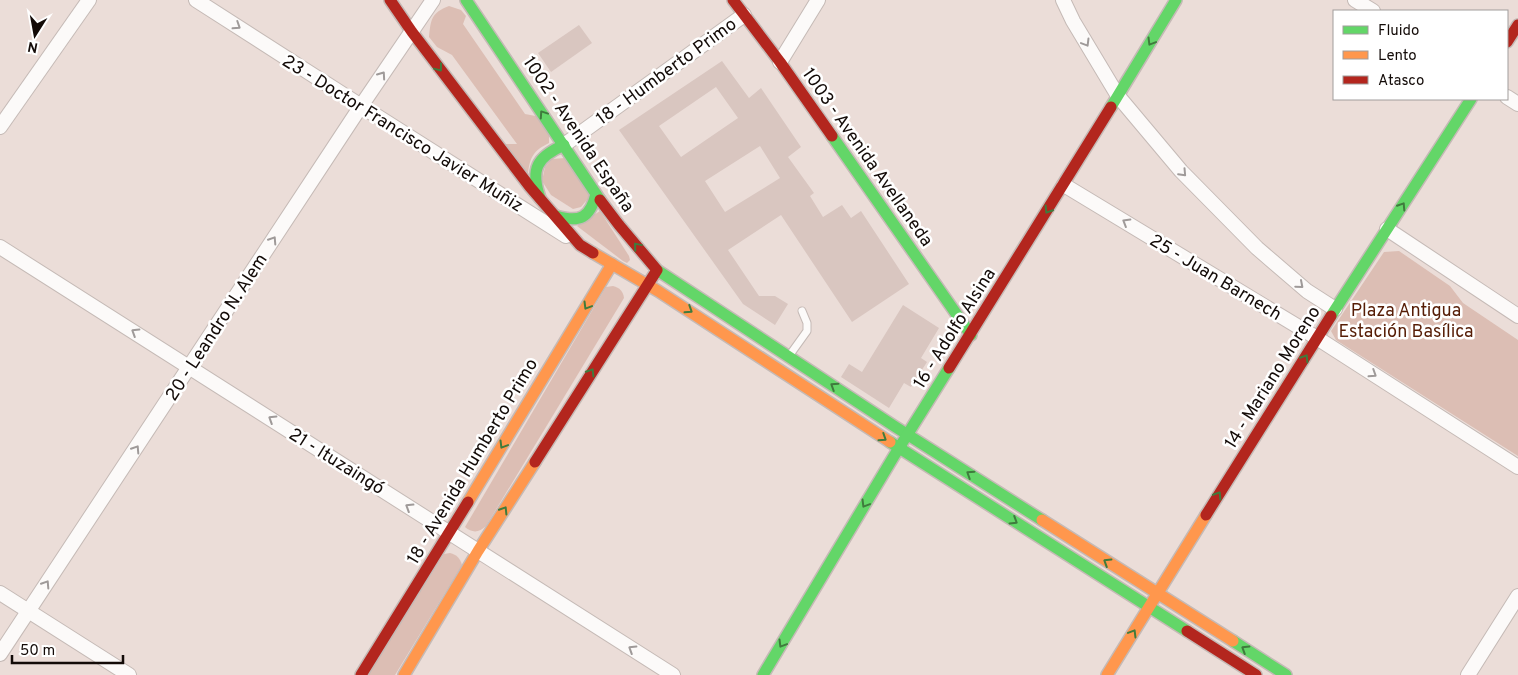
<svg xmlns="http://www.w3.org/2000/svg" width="1518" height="675" viewBox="0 0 1518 675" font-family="Overpass,sans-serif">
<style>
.green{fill:#dcbeb4}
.building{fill:#d9c6c0;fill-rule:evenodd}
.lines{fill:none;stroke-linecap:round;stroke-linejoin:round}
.lane-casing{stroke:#c5bab6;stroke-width:9}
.street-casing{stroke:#c5bab6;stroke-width:16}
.fast-casing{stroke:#c5bab6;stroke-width:14}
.slow-casing{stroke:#c5bab6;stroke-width:14}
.jam-casing{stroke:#c5bab6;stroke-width:14}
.lane{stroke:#fcfaf9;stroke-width:7}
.street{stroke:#fcfaf9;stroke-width:14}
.fast{stroke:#63d668;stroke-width:11}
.slow{stroke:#ff974d;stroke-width:11}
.jam{stroke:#b3261e;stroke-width:11}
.oneway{stroke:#9f9a99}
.oneway2{stroke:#3f7b3d}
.labels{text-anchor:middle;stroke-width:5;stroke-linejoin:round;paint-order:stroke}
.street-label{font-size:18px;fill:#130b08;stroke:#fff}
.park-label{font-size:18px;fill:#561d06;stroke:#fff}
</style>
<rect width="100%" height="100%" fill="#ebddd8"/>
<g class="green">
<path d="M449,6L461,10L466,16L463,24L525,114L541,117L549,127V143C533,151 530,157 528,174L505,144H517L452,55L437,47L429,37C431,19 431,13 449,6Z"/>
<path d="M565,158L591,195L581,207L573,209L551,195L542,181L545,167L552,159Z"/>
<path d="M600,211L629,256L630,260L627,263L623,261L577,226Z"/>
<path d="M1399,251L1450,286L1463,303L1518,340V456L1336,340L1331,331L1384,252Z"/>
<path d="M613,286C620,288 623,291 624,298L486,526C479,533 472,533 465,527L606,287Z"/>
<path d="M450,553C457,555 460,558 462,565L395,675H368L444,554Z"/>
</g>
<g class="building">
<path d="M579,25L592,43L551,72L538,53Z"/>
<path d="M722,61L749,98L761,88L801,147L788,157L814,193L810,196L823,217L842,205L851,218L861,211L909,284L852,322L781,215L728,250L759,296H775L788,304L775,325L743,304L619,130ZM716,87L738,118L681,157L659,126ZM760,146L780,178L725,212L705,181Z"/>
<path d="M903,305L939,328L921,358L927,362L911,387L904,383L889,408L841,377L849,364L862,372Z"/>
</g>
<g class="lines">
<g class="lane-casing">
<path id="lane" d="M789,356L807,331V323L802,311"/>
</g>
<g class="street-casing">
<g id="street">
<path d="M196,0L361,106L566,236"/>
<path d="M1063,0L1073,21L1118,96L1181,171L1257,248L1307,291L1335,309"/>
<path d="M1355,0L1373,11"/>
<path d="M780,62L818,0"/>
<path d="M1507,97L1518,104"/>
<path d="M0,127L89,0"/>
<path d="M564,145L744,15"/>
<path d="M1064,185L1317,338L1518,467"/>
<path d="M1387,229L1518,316"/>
<path d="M0,247L673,675"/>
<path d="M0,593L129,675"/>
<path d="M0,654L361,106L433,0"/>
<path d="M1468,675L1518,596"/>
</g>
</g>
<g class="fast-casing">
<g id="fast">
<path d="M466,0L600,200"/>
<path d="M1111,107L1176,0"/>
<path d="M832,136L971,335"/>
<path d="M540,198C530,169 537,157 564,145"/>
<path d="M556,216C580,223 590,218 596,194"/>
<path d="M657,270L894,426L1042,520"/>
<path d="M1331,316L1471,99"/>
<path d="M890,442L1187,631"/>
<path d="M1233,641L1286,675"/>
<path d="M763,675L894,456L949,368"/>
</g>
</g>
<g class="slow-casing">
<g id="slow">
<path d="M593,253L658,291L890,442"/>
<path d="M468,502L612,264"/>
<path d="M1042,520L1233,641"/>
<path d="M404,675L478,551L535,462"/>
<path d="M1107,675L1206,515"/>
</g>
</g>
<g class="jam-casing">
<g id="jam">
<path d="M390,0L412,32L530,187L580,245L593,253"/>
<path d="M733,0L780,62L832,136"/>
<path d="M1507,42L1518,25"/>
<path d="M949,368L1111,107"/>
<path d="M535,462L657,270L619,225L600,200"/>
<path d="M1206,515L1331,316"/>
<path d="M1187,631L1256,675"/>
<path d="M361,675L468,502"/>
</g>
</g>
<use href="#lane" class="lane"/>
<use href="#street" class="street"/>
<use href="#fast" class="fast"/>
<use href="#slow" class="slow"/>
<use href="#jam" class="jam"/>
</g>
<defs><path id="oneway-chevron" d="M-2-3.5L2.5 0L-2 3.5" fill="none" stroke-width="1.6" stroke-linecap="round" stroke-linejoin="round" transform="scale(1.25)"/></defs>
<g class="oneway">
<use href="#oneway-chevron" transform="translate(237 26) rotate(33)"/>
<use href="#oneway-chevron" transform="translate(1086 43) rotate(59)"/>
<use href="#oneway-chevron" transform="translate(382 75) rotate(-55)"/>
<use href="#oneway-chevron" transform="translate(1183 173) rotate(47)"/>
<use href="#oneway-chevron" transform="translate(1126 222) rotate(-149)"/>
<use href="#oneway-chevron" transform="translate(273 240) rotate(-57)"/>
<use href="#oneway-chevron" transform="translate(1300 285) rotate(41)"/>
<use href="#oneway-chevron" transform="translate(135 332) rotate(-148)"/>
<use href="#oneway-chevron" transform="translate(1373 374) rotate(33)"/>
<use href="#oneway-chevron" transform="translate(272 419) rotate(-148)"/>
<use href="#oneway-chevron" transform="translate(136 449) rotate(-57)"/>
<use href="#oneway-chevron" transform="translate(409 507) rotate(-148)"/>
<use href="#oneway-chevron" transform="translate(46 584) rotate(-57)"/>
<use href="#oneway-chevron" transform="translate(632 649) rotate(-148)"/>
</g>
<g class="oneway2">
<use href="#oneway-chevron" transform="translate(1151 42) rotate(121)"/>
<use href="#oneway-chevron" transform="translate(439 68) rotate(53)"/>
<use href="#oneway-chevron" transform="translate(543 114) rotate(-124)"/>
<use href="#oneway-chevron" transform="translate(1402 206) rotate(-57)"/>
<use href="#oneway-chevron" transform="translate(1048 210) rotate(122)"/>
<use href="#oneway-chevron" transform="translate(637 246) rotate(-130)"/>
<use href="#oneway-chevron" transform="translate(587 306) rotate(121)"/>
<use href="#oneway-chevron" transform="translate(689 310) rotate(33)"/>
<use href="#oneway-chevron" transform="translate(1305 358) rotate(-58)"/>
<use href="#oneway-chevron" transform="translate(591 372) rotate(-58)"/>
<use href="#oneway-chevron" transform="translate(834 386) rotate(-147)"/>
<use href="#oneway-chevron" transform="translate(883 438) rotate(33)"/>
<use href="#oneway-chevron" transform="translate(503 445) rotate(121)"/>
<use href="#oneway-chevron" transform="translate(970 474) rotate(-147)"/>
<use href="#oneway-chevron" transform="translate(1218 495) rotate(-58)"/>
<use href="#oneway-chevron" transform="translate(865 504) rotate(121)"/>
<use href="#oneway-chevron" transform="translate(504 510) rotate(-58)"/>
<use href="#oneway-chevron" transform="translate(1014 521) rotate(32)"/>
<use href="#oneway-chevron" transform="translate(1107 562) rotate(-148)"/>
<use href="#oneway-chevron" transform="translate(1133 633) rotate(-59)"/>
<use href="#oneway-chevron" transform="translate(782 644) rotate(121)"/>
<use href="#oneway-chevron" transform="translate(1245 649) rotate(-148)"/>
</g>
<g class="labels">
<g class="street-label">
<text transform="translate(666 71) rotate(-36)" y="6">18 - Humberto Primo</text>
<text transform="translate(403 133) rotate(32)" y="6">23 - Doctor Francisco Javier Muñiz</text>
<text transform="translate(579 134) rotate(56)" y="6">1002 - Avenida España</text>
<text transform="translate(868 157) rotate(55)" y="6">1003 - Avenida Avellaneda</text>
<text transform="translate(1216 277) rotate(31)" y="6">25 - Juan Barnech</text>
<text transform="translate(216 327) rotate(-57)" y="6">20 - Leandro N. Alem</text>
<text transform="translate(954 328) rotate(-58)" y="6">16 - Adolfo Alsina</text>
<text transform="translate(1272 377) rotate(-58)" y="6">14 - Mariano Moreno</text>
<text transform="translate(337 461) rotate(32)" y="6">21 - Ituzaingó</text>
<text transform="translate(472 461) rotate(-59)" y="6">18 - Avenida Humberto Primo</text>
</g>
<g class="park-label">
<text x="1406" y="316">Plaza Antigua<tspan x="1406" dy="21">Estación Basílica</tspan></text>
</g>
</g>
<rect x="1333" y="10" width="175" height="90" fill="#ffffff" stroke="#a19d9c"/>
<rect x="1343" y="26" width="25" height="8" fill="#63d668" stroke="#a19d9c"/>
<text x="1378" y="35" font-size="15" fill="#130b08">Fluido</text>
<rect x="1343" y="51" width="25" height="8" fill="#ff974d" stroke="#a19d9c"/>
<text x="1378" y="60" font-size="15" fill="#130b08">Lento</text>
<rect x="1343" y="76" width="25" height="8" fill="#b3261e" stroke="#a19d9c"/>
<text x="1378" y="85" font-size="15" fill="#130b08">Atasco</text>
<g transform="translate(35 35) rotate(191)" stroke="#ffffff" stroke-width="4" paint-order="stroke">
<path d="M0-4L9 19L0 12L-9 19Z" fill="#130b08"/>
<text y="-8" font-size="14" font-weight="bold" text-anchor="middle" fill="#130b08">N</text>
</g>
<path d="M12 655v8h111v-8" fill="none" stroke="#130b08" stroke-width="2.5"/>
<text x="20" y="655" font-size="15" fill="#130b08" stroke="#ffffff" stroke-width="4" paint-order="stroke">50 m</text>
</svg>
